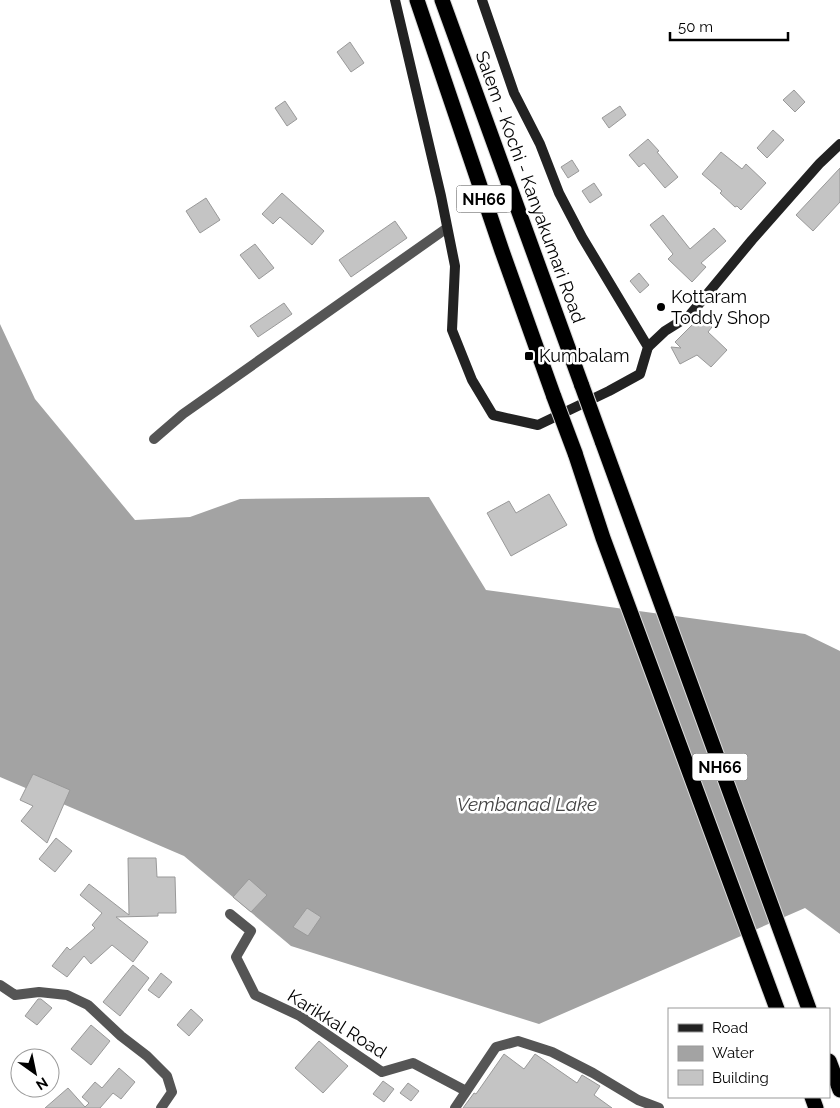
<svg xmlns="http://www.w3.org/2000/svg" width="840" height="1108" viewBox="0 0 840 1108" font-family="Raleway,sans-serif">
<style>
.water{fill:#a3a3a3}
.building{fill:#c4c4c4;stroke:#999}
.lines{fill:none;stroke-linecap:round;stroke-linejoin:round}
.highway-casing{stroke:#dbdbdb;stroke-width:17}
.street{stroke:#555;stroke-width:10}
.secondary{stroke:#222;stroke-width:10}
.highway{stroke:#000;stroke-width:15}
.highway-bridge-casing{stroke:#dbdbdb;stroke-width:17;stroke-linecap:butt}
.highway-bridge{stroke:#000;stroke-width:15}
.poi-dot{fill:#000;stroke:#fff;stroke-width:2}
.labels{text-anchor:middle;stroke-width:5;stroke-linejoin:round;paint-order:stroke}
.shield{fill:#fff;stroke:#4c4c4c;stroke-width:1}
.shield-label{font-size:16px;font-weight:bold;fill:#000}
.street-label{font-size:18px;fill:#000;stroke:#fff}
.poi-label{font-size:18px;fill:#000;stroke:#fff;text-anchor:start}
.water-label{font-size:19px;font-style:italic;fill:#444;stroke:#fff}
</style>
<rect width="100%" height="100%" fill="#fff"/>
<path class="water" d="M0,324L35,399L135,520L190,517L240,499L429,497L486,590L805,634L840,651V934L805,908L539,1024L291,946L184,856L0,777Z"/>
<g class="building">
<path d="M350,42L364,63L351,72L337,52Z"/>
<path d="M794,90L805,102L795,112L783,100Z"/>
<path d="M285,101L297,119L287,126L275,108Z"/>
<path d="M620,106L626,115L609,128L602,118Z"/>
<path d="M773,130L784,140L767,158L757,148Z"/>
<path d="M648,139L659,151L657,152L678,177L665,188L644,163L639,167L629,155Z"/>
<path d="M721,152L742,169L746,164L766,183L741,210L737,206L735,207L720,193L722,191L702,174Z"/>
<path d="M572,160L579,171L568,178L561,167Z"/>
<path d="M840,168V202L813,231L796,215Z"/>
<path d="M594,183L602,195L590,203L582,191Z"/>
<path d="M282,193L324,231L312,245L280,217L273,224L262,214Z"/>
<path d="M206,198L220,220L200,233L186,211Z"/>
<path d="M663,215L690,249L714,228L726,241L701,263L706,267L692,282L668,259L673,254L650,225Z"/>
<path d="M395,221L407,238L351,277L339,260Z"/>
<path d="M255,244L274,268L259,279L240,255Z"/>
<path d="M639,273L649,285L640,293L630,281Z"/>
<path d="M284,303L292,314L258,337L250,326Z"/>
<path d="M701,316L712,327L708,332L727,350L711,367L697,355L680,364L671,347L681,348L675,342Z"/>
<path d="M549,494L567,525L511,556L487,513L509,501L516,513Z"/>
<path d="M33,774L70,790L47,843L21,821L33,806L20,800Z"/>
<path d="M56,838L72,851L55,872L39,859Z"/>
<path d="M128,858H156L157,877H175L176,913H158V916L116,917L148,942L133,962L112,945L91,964L84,956L67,977L52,966L67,947L70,950L95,928L92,925L102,913L80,895L89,884L129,915Z"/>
<path d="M249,879L267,895L251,912L233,897Z"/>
<path d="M307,908L321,917L308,936L293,927Z"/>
<path d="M133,965L149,978L120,1016L103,1002Z"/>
<path d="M161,973L172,982L159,998L148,990Z"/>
<path d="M38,999H41L52,1008L37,1025L25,1016Z"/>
<path d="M191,1009L203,1020L189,1036L177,1025Z"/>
<path d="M91,1025L110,1041L91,1065L71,1049Z"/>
<path d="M319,1041L348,1066L323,1093L295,1068Z"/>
<path d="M504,1054L524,1069L535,1054L577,1083L582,1075L600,1086L594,1095L612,1108H463L474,1093L476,1094Z"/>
<path d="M119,1068L135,1082L121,1099L113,1093L100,1108H45L68,1088L85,1107L89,1103L82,1097L95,1082L102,1088Z"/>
<path d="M383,1081L394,1089L384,1102L373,1094Z"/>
<path d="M408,1083L419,1091L411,1101L400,1093Z"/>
</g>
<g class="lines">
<g class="highway-casing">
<g id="highway">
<path d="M417,0L502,251L554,397"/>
<path d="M442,0L582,386"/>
<path d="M602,441L809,1009"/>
<path d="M575,453L603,538L777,1009"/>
<path d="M829,1061L840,1090"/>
<path d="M812,1097L816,1108"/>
</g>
</g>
<g class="street">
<path d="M154,439L183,414L447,228"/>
<path d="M230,914L251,931L236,957L255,995L300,1016L382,1072L413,1063L466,1091"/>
<path d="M0,985L15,995L39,992L67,995L88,1005L121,1036L147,1056L167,1076L172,1092L161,1108"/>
<path d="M455,1108L496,1047L518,1041L552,1052L593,1073L638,1100L659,1108"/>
</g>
<g class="secondary">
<path d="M395,0L441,196L455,266L452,330L472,380L493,415L538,425L609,391L640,374L648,347L582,237L559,193L540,144L514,93L482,0"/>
<path d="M648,347L665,331L689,316L752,240L820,163L840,144"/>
</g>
<use href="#highway" class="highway"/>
<g class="highway-bridge-casing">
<g id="highway-bridge">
<path d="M582,386L602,441"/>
<path d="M554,397L575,453"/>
</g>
</g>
<use href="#highway-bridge" class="highway-bridge"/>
</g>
<g class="poi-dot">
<circle cx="661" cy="307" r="5"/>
<rect x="524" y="351" width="10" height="10" rx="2.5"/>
</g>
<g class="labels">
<g class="shield">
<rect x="456.5" y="185.5" width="55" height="27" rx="4"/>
<rect x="692.5" y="753.5" width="55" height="27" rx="4"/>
</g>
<g class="shield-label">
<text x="484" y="205">NH66</text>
<text x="720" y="773">NH66</text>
</g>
<g class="street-label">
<text transform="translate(530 187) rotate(70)" y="6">Salem - Kochi - Kanyakumari Road</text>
<text transform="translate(337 1024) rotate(32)" y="6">Karikkal Road</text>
</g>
<g class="poi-label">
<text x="671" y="303">Kottaram<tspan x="671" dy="21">Toddy Shop</tspan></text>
<text x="539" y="362">Kumbalam</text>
</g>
<g class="water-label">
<text x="527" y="811">Vembanad Lake</text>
</g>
</g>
<rect x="668" y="1008" width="162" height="90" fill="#ffffff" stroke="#999999"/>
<rect x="678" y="1024" width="25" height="8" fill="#222222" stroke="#999999"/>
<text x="712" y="1033" font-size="15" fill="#000000">Road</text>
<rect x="678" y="1046" width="25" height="15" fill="#a3a3a3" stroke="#999999"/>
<text x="712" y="1058" font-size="15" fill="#000000">Water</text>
<rect x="678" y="1070" width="25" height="15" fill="#c4c4c4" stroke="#999999"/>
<text x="712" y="1083" font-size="15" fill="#000000">Building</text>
<g transform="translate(35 1073) rotate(147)"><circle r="24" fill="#ffffff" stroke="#999999"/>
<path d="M0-4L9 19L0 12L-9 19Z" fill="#000000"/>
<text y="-8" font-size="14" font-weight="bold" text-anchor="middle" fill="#000000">N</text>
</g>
<path d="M670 32v8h118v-8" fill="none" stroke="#000000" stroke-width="2.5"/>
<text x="678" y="32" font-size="15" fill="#000000" stroke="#ffffff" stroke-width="4" paint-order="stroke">50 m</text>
</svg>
